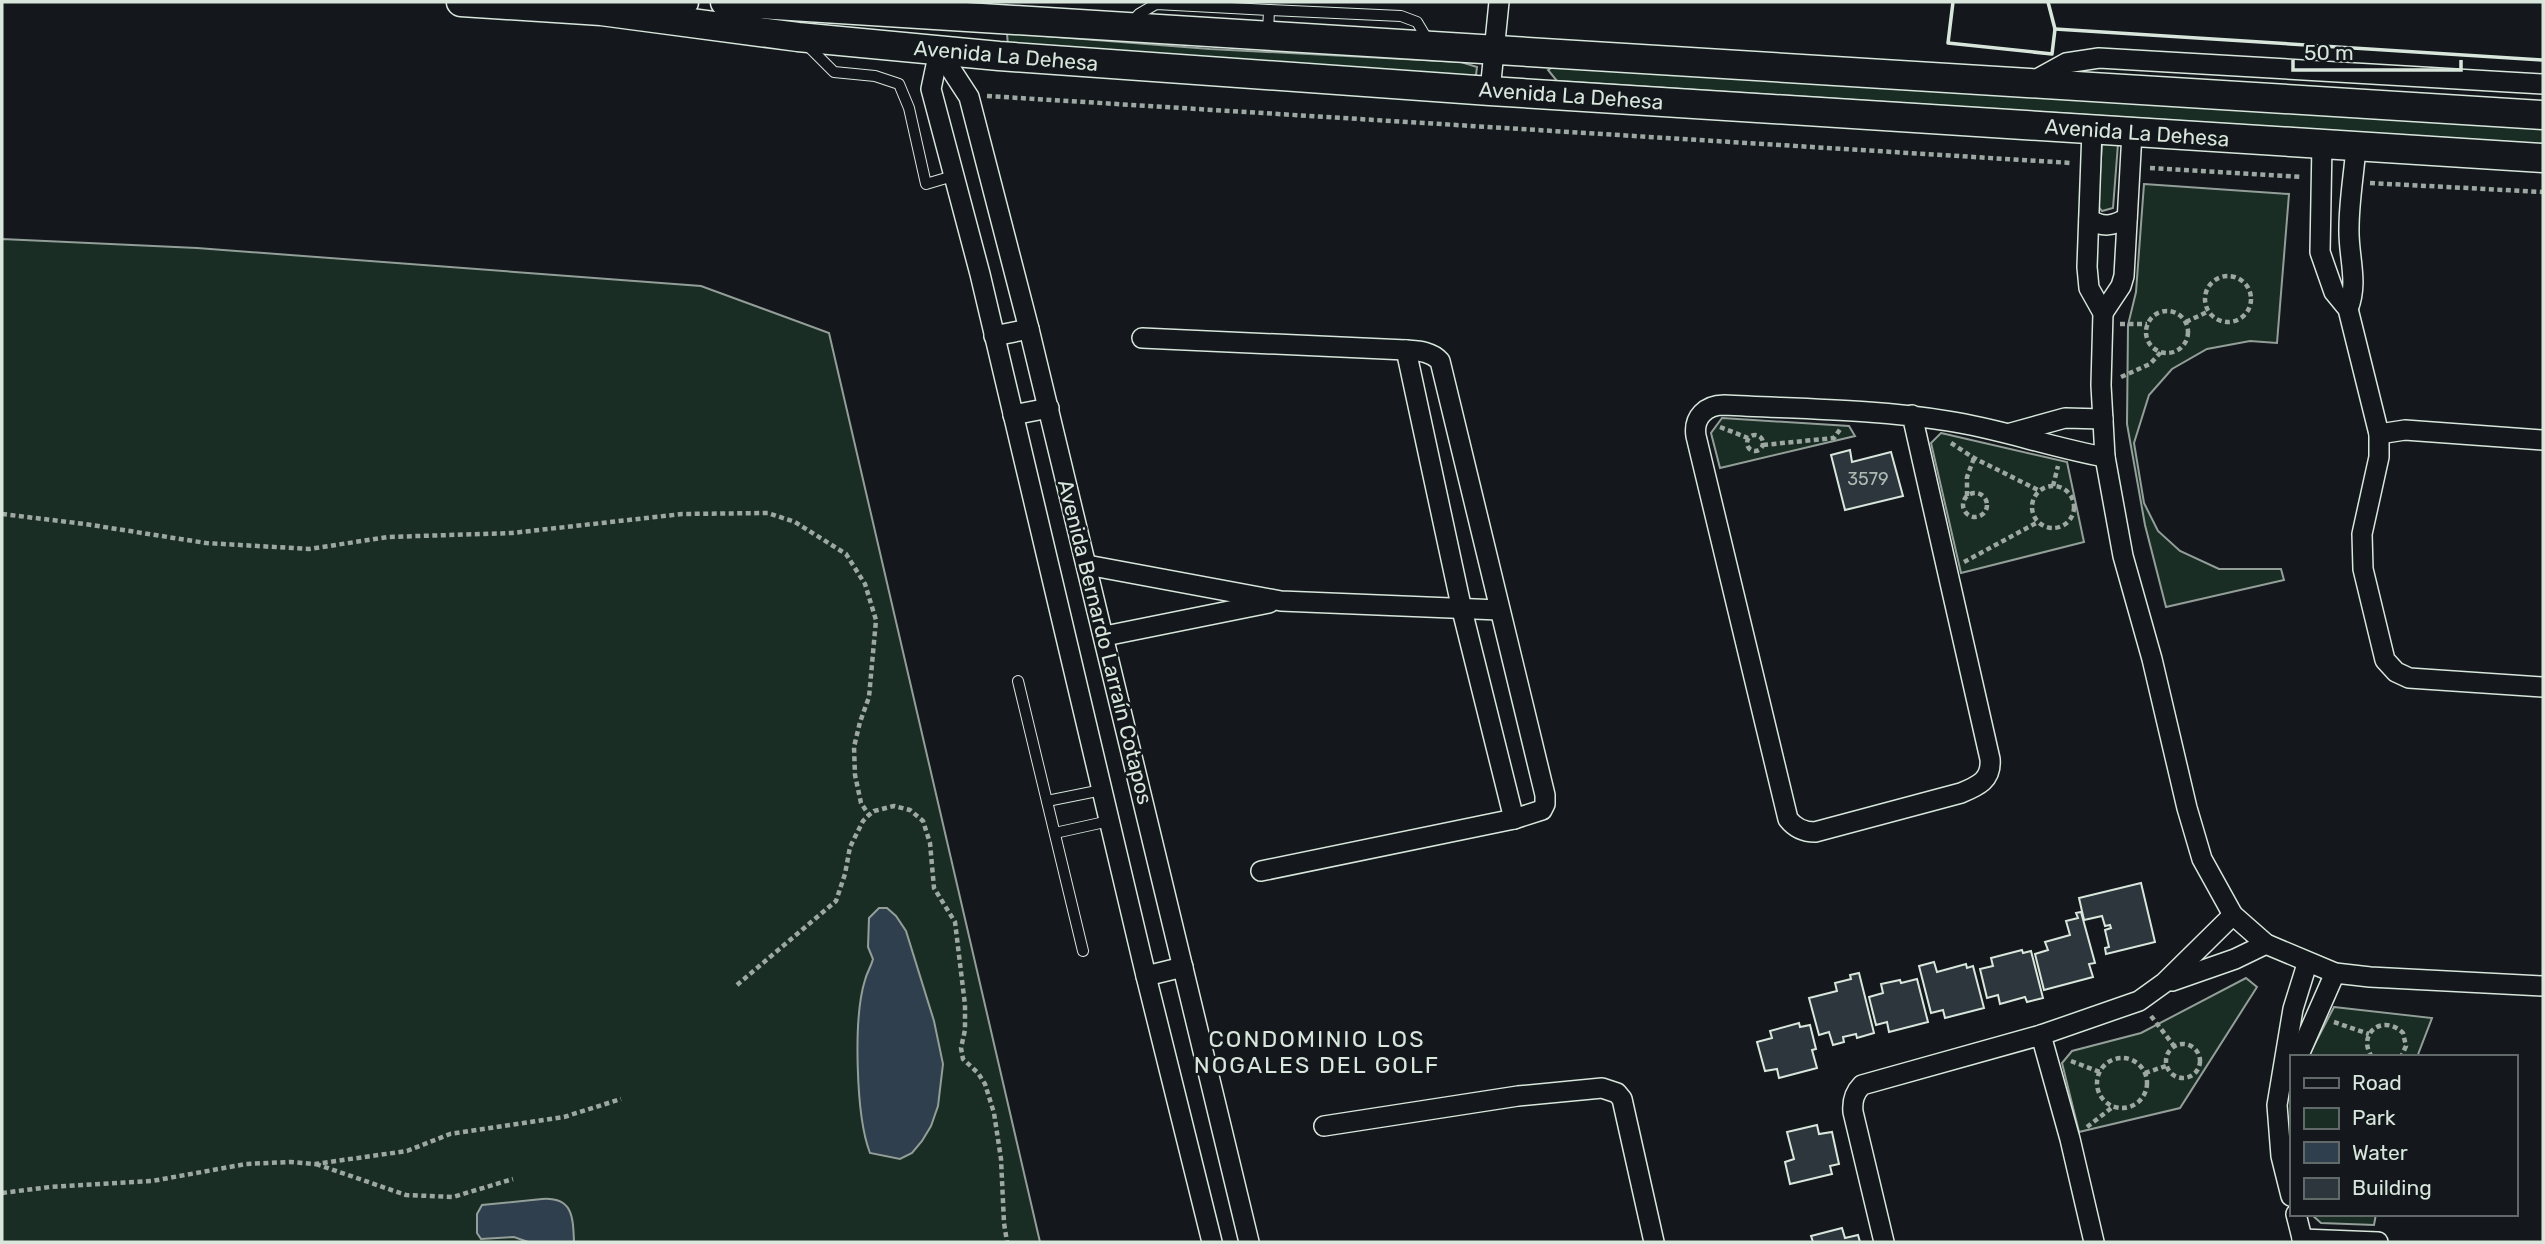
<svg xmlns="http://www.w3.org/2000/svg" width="2545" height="1244" viewBox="0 0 2545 1244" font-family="Rubik,sans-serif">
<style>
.green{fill:#1a2d24;stroke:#939e99;stroke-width:2}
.water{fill:#2f3f4d;stroke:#939e99;stroke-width:2}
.building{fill:#2c363c;stroke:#d8e6dc;stroke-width:2}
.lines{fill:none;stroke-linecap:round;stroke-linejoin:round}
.lane-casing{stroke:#d8e6dc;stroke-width:12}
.street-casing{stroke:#d8e6dc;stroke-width:22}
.secondary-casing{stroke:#d8e6dc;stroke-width:31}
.path{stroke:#9da8a2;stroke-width:4.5;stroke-dasharray:5 3.5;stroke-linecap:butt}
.lane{stroke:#14181c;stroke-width:10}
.street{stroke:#14181c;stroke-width:19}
.secondary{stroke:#14181c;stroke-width:28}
.wall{stroke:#d8e6dc;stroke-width:3.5}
.labels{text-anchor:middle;stroke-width:5;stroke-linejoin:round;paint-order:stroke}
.number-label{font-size:18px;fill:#adbab4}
.street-label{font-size:21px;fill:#d8e6dc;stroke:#14181c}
.neighbourhood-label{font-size:23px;letter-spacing:2px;fill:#d8e6dc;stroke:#14181c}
</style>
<rect width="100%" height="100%" fill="#14181c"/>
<g class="green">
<path d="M1007,33L1210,49L1461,62L1477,67L1476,75L1463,79L1008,46Z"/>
<path d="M1560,63L2543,127V144L1557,81L1548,70Z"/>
<path d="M2102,143L2118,144L2113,208L2102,211L2098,206Z"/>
<path d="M2144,184L2289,194L2277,343L2250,341L2207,349L2172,369L2149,395L2134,443L2144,503L2158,531L2180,551L2219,569H2281L2284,580L2166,607L2145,525L2127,424L2128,325L2136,292Z"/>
<path d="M2,239L197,248L701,286L829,333L1040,1242H2Z"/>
<path d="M1722,418L1849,426L1855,436L1720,468L1711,433Z"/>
<path d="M1941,433L2067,462L2084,542L1961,573L1931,443Z"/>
<path d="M2246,978L2257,987L2180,1108L2079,1132L2062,1063L2072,1051L2141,1033Z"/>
<path d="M2334,1007L2432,1018L2417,1057H2308Z"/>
<path d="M2311,1214H2376L2374,1225L2321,1223Z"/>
</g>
<g class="water">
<path d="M879,908H887L896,916L906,931L934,1021L943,1064L938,1106L931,1126L922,1141L912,1153L900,1159L870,1153C856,1117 853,1018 865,980C867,972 871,967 873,959L868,947L869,918Z"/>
<path d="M542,1199C573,1197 573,1217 574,1242H528L514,1237L481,1239L477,1233V1214L482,1205Z"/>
</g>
<g class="building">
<path d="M1850,450L1852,462L1891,452L1903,496L1845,510L1831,455Z"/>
<path d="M2141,883L2155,942L2106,954L2105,948L2109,947L2105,930L2111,928L2110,925L2105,926L2102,916L2084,920L2079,898Z"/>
<path d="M2081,912L2095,963L2089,964L2093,977L2044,990L2035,954L2048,950L2045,942L2070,935L2066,921L2078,918L2076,913Z"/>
<path d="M2022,950L2023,953L2031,951L2043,998L2027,1002L2025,997L2000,1004L1998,995L1987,998L1980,969L1993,966L1991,958Z"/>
<path d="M1934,962L1937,972L1966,964L1967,968L1973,966L1984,1008L1945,1018L1943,1010L1931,1013L1919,966Z"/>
<path d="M1859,973L1874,1033L1857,1038L1856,1034L1843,1037L1844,1042L1833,1045L1829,1032L1819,1035L1809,998L1837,991L1835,983L1851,979L1850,975Z"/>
<path d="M1917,979L1928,1022L1889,1032L1887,1022L1876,1025L1869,997L1883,993L1881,984L1900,980L1901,983Z"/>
<path d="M1799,1023L1800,1027L1810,1025L1816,1049L1812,1050L1817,1068L1779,1078L1777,1069L1765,1071L1757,1042L1772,1038L1770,1031Z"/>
<path d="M1817,1125L1819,1134L1832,1132L1839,1164L1830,1166L1832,1174L1790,1184L1785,1162L1794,1159L1787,1132Z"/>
<path d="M1842,1228L1845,1238L1858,1235L1860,1242H1813L1811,1236Z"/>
</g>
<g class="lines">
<g class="lane-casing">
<g id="lane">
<path d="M1269,10L1401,16L1417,22L1429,42"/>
<path d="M1131,23L1139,14L1156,4L1269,10L1268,32"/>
<path d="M806,44L834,72L875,76L899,84L909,108L926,184L953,176"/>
<path d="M1018,681L1083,951"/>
<path d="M1047,801L1102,790"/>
<path d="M1055,833L1109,821"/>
</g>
</g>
<g class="street-casing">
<g id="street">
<path d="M939,51L969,97L1029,329L1249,1242"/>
<path d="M939,51L931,89L980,274L1146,976L1212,1242"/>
<path d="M2030,83L2066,63L2099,58L2543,84"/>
<path d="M1490,91L1499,2"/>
<path d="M2092,130L2087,267L2089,288L2103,313L2101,385L2105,457L2123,556L2152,659L2187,808L2202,859L2233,915L2266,944L2335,973L2370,977L2543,986"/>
<path d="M2322,144L2320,252L2334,292L2348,309L2379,434V457L2362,534L2363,569L2385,660L2396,672L2409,678L2543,687"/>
<path d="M2089,219C2103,228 2113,226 2127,218"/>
<path d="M2348,309C2359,282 2348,256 2349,228C2349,201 2354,174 2356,147"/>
<path d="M2103,313L2121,286L2124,276L2132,133"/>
<path d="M994,336L1029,329"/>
<path d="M1142,338L1406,350C1418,351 1431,351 1440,361L1545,795V804L1542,810L1514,819L1261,871"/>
<path d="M1406,350L1462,610L1514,819"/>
<path d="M1013,415L1049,408"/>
<path d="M1912,415L1990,759C1992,780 1978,786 1961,793L1815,832C1803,832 1795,828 1788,819L1696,436C1693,417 1706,405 1724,405C1799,409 1875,409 1948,421C2002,429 2052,448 2105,457"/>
<path d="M2011,433L2065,418L2103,419"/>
<path d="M2379,434L2405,430L2543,440"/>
<path d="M1087,565L1281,601L1499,610"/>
<path d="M1105,636L1269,603"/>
<path d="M1146,976L1183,967"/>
<path d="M2172,981L2235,959L2266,944"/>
<path d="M2041,1035L2070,1139L2094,1242"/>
<path d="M2298,1057L2335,973"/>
<path d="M1324,1126L1518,1096L1602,1088L1617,1093L1622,1099L1654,1242"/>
<path d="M2291,1196L2281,1156L2277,1105L2293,1009L2307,964"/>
<path d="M2296,1214L2303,1242"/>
<path d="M2302,1239L2378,1242"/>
<path d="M1884,1242L1853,1112C1852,1101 1854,1093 1862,1085L2041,1035L2139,1001L2164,983L2233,915"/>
</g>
</g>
<g class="secondary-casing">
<g id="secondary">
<path d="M461,2L601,11L798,37L999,56L1490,91L2543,158"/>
<path d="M725,2L2543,115"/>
<path d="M639,7L684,2"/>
</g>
</g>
<g class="path">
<path d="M987,96L2071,163"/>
<path d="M2150,168L2302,177"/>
<path d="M2370,183L2543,192"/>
<circle cx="2228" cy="299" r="23"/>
<circle cx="2167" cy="332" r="21"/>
<path d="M2186,322L2209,311"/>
<path d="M2120,324H2147"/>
<path d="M2121,377L2150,364L2161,352"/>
<path d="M1720,427L1748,438"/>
<circle cx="1755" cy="443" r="8"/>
<path d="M1951,443L1974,458L2040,491"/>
<path d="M1763,445L1834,438L1841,428"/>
<circle cx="2053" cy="507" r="21"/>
<path d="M2053,486L2058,466"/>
<circle cx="1975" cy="505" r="12"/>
<path d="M1967,496V477L1974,458"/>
<path d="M2,514L85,524L206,543L309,549L388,537L512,533L682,514L768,513L795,522L846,554L865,584L876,620L869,697L860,722L854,747L855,775L861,803L869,815"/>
<path d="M1964,562L2038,522"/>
<path d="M737,985L836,901L845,874L850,847L863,821L869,815L874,811L894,806L910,810L923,821L930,843L934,888L955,922L965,1005V1030L961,1048L963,1059L978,1073L985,1084L994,1113L1001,1159L1004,1223L1007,1242"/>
<path d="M2151,1016L2174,1046"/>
<path d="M2334,1022L2369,1034"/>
<circle cx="2183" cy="1061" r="17"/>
<path d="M2372,1057C2356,1034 2383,1013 2403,1033L2406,1046L2401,1057"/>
<circle cx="2122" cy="1083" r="25"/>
<path d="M2071,1061L2100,1072"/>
<path d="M2145,1073L2166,1066"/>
<path d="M2087,1127L2114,1106"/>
<path d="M316,1164L406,1195L453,1197L513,1179"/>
<path d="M2,1193L50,1187L152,1181L246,1164L290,1162L315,1164L407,1151L450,1134L564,1117L621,1099"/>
</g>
<use href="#lane" class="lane"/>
<use href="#street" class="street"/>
<use href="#secondary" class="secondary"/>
<g class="wall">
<path d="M1953,2L1948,43L2052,54L2055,29L2048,2"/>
<path d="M2055,29L2543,60"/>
</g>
</g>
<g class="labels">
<g class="number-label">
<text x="1868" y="485">3579</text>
</g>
<g class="street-label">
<text transform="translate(1006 56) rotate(5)" y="7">Avenida La Dehesa</text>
<text transform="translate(1571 96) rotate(4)" y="7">Avenida La Dehesa</text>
<text transform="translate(2137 133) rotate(4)" y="7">Avenida La Dehesa</text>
<text transform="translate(1105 642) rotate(76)" y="7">Avenida Bernardo Larraín Cotapos</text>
</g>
<g class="neighbourhood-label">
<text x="1317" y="1047">CONDOMINIO LOS<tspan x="1317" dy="26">NOGALES DEL GOLF</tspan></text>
</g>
</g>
<rect width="2545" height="1244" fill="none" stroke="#d8e6dc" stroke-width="7"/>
<rect x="2290" y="1055" width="228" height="161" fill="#14181c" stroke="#626a69" stroke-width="2"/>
<rect x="2304" y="1078" width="35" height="10" fill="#14181c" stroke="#626a69" stroke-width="2"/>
<text x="2352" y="1090" font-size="21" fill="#d8e6dc">Road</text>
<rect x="2304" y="1108" width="35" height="21" fill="#1a2d24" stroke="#626a69" stroke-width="2"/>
<text x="2352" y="1125" font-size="21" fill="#d8e6dc">Park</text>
<rect x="2304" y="1142" width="35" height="21" fill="#2f3f4d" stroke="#626a69" stroke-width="2"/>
<text x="2352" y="1160" font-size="21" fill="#d8e6dc">Water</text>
<rect x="2304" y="1178" width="35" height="21" fill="#2c363c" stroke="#626a69" stroke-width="2"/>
<text x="2352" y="1195" font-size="21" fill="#d8e6dc">Building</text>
<path d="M2293 60v10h168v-10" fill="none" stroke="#d8e6dc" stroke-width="3.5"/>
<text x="2304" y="60" font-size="21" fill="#d8e6dc" stroke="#14181c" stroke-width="5" paint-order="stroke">50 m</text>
</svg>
